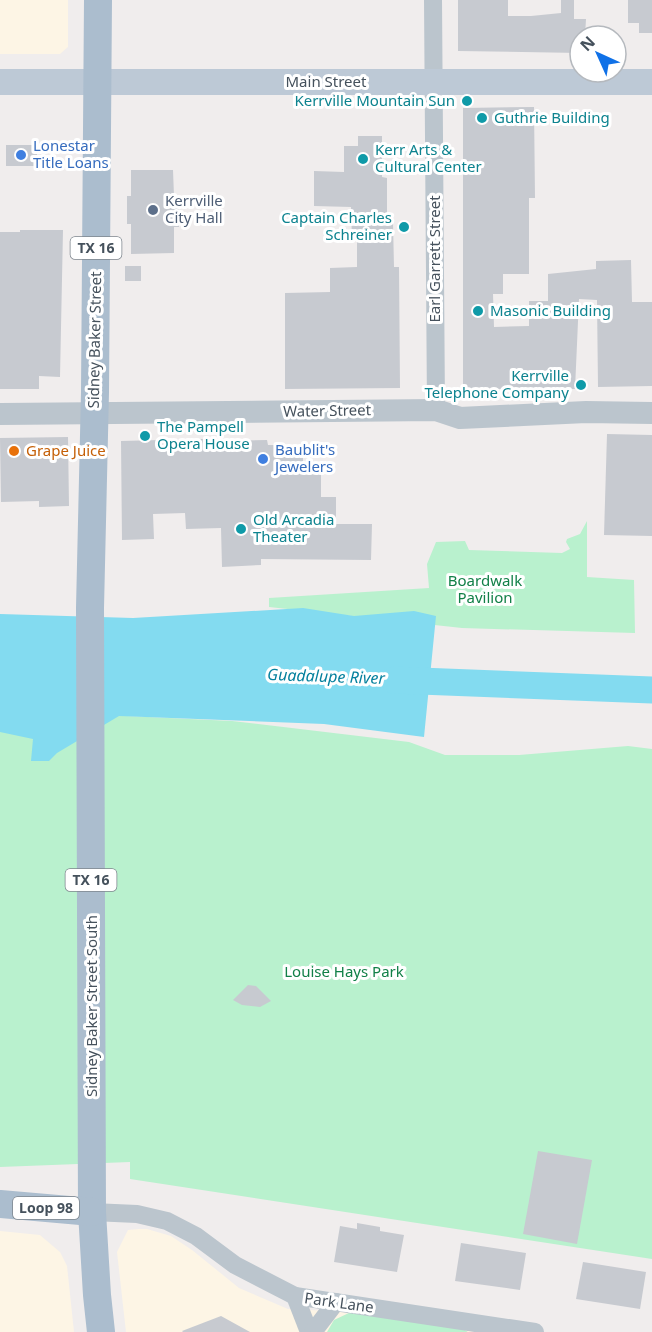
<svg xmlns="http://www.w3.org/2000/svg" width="652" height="1332" viewBox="0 0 652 1332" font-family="'Noto Sans',sans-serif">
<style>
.commercial{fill:#fdf5e5}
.green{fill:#b9f1ce}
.water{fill:#83dbf0}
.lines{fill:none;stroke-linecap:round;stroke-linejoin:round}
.river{stroke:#83dbf0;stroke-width:27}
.building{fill:#c7cad0}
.minor{stroke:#bbc5cd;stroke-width:18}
.tertiary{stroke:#bbc5cd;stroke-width:22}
.secondary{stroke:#bdc9d6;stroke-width:26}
.primary{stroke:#abbdce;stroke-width:28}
.culture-dot{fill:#0f9aa8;stroke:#fff;stroke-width:2}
.shop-dot{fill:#3f7fe0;stroke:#fff;stroke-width:2}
.service-dot{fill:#5c6f8a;stroke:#fff;stroke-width:2}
.food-dot{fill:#e8710a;stroke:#fff;stroke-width:2}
.labels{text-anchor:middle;stroke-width:6;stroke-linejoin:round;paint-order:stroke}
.shield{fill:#fff;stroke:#7d858d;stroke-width:1.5}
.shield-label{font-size:14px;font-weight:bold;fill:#45515c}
.street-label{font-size:15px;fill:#45515c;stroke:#fff}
.culture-label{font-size:15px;fill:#0d838f;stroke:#fff;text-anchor:start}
.shop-label{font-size:15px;fill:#366cbe;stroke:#fff;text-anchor:start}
.service-label{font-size:15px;fill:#4e5e75;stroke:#fff;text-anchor:start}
.food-label{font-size:15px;fill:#c56008;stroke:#fff;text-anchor:start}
.park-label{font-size:15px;fill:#128048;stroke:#fff}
.water-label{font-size:16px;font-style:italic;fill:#06819e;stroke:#fff}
</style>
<rect width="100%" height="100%" fill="#f0eded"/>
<g class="commercial">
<path d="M0,0H68V47L60,54H0Z"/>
<path d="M139,1229H147L171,1236L192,1250L239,1288L288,1309L351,1312L481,1332H126L117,1252L128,1230Z"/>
<path d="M0,1231L40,1235L60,1252L67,1266L74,1332H0Z"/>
</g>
<g class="green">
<path d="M587,521V577L634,580L635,633L462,628L269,607V598L429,588L427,564L436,542L465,541L469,550L562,553L570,549L566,542L567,539L580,534Z"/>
<path d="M0,710L232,721L409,742L445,755H519L628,746L652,749V1259L130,1179V1162L0,1167Z"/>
<path d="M351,1312L463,1329L468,1332H327L334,1320Z"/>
</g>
<path class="water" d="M303,608L354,616L414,611L436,616L424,737L324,724L119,716L57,753L49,761H31L33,739L0,732V614L133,618Z"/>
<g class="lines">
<path class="river" d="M394,680L652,690"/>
</g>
<g class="building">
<path d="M458,0H508V16H531L561,13V0H574V19H586L585,36H580V53L458,51Z"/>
<path d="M628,0H652V33H639V23H628Z"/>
<path d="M534,107L535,198H529V274H503V294H493L494,327L529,326V301H548V274L596,269V261L631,260L632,302H652V386L598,387L597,300L579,299L575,389H463V108Z"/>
<path d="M358,136H382V177L387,178V215H391V223H393L394,267H399L400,388L285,389V293L330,292V268L357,267V240H352L351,207L314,206V171L344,172V146H358Z"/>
<rect x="6" y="145" width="31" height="21"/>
<path d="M131,170H173L174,196H178L179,227H174V253L131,254V224H127V196H131Z"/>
<path d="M20,230H63L60,377L39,376V389H0V232H20Z"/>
<rect x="125" y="266" width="16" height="15"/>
<path d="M607,434L652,435V536L604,535Z"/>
<path d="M68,437L69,506L39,507V501L1,502L0,438Z"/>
<path d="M200,439H224V441L267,440L268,445H303V469H321V497H336V524H372L371,560L261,559V565L222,567L221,528L186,529L185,513L153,514L154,539L122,540L121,441Z"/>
<path d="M248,985L256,986L271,1001L260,1007L242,1005L233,1000Z"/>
<path d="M538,1151L592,1160L577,1244L523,1234Z"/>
<path d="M357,1223L380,1227V1231L404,1235L397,1272L334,1262L340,1226L357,1229Z"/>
<path d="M461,1243L526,1253L520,1290L455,1281Z"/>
<path d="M583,1262L646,1272L640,1309L576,1299Z"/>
<path d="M221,1316L250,1332H183L182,1331Z"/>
</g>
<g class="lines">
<g class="minor">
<path d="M433,0L436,410"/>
<path d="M92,1212L137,1214L167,1221L196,1236L235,1265L295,1296L535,1332"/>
<path d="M295,1296L309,1332"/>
<path d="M313,1332L336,1302"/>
</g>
<path class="tertiary" d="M0,414L436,410L460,418L586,412L652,413"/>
<path class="secondary" d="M0,82H652"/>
<g class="primary">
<path d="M98,0L95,392L90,608L92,1212L97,1295L101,1332"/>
<path d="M0,1204L92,1212"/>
</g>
</g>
<g class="culture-dot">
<circle cx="467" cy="101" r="6"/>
<circle cx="482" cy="118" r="6"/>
<circle cx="363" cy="159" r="6"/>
<circle cx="404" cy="227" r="6"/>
<circle cx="478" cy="311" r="6"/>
<circle cx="581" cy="385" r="6"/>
<circle cx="145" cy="436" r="6"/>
<circle cx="241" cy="529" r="6"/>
</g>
<g class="shop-dot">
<circle cx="21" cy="155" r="6"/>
<circle cx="263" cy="459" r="6"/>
</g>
<circle class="service-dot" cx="153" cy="210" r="6"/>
<circle class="food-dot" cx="14" cy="451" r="6"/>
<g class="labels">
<g class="shield">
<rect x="70.5" y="237" width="51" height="22" rx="4.5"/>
<rect x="65.5" y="869" width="51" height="22" rx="4.5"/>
<rect x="13" y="1197" width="66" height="22" rx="4.5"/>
</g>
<g class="shield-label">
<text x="96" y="253">TX 16</text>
<text x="91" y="885">TX 16</text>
<text x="46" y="1213">Loop 98</text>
</g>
<g class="street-label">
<text x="326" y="87">Main Street</text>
<text transform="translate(435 259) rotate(-90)" y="5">Earl Garrett Street</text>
<text transform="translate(95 340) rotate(-89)" y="5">Sidney Baker Street</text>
<text transform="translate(327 411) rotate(-1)" y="5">Water Street</text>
<text transform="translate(92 1006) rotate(-90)" y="5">Sidney Baker Street South</text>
<text transform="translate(339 1303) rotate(8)" y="5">Park Lane</text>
</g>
<g class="culture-label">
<text x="455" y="106" text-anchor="end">Kerrville Mountain Sun</text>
<text x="494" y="123">Guthrie Building</text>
<text x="375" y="155">Kerr Arts &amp;<tspan x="375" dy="17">Cultural Center</tspan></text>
<text x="392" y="223" text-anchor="end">Captain Charles<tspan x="392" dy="17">Schreiner</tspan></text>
<text x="490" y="316">Masonic Building</text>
<text x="569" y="381" text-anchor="end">Kerrville<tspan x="569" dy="17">Telephone Company</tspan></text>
<text x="157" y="432">The Pampell<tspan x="157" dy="17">Opera House</tspan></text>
<text x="253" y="525">Old Arcadia<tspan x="253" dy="17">Theater</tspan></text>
</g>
<g class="shop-label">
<text x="33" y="151">Lonestar<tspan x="33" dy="17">Title Loans</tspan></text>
<text x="275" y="455">Baublit's<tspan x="275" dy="17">Jewelers</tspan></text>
</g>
<g class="service-label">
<text x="165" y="206">Kerrville<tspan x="165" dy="17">City Hall</tspan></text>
</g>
<g class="food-label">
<text x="26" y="456">Grape Juice</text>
</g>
<g class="park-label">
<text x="485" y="586">Boardwalk<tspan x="485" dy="17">Pavilion</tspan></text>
<text x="344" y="977">Louise Hays Park</text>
</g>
<g class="water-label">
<text transform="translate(326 676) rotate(2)" y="6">Guadalupe River</text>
</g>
</g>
<g transform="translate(598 54) rotate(315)"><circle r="28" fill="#ffffff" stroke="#b5b9be" stroke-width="1.5"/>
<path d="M0-4.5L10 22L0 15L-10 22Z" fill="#1071e7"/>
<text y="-9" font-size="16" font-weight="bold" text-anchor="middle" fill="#45515c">N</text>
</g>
</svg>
